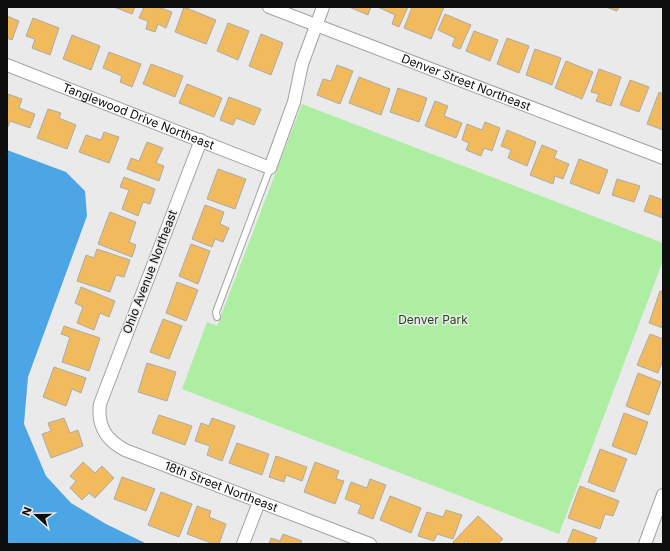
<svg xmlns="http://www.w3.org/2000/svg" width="670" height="551" viewBox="0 0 670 551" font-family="Inter,sans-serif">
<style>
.green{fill:#aeeea2}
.water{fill:#4ca6e5}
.building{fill:#f0ba5d;stroke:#acabaa}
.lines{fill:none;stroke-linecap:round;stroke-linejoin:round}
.service-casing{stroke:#a3a3a5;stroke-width:8}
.minor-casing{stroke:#a3a3a5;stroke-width:14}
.service{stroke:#fff;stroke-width:6}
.minor{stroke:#fff;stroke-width:12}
.labels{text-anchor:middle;stroke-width:3;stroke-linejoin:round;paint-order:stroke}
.street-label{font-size:12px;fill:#0e0e0e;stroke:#eaeaeb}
.park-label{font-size:12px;fill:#1e4a16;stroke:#eaeaeb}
</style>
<rect width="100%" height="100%" fill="#eaeaeb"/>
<path class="green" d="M302,104L663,243V261L559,534L182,389L207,322L217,326Z"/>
<path class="water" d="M7,150L66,172L85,191L87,216L28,377L24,424L46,476L71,503L106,524L147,544H7Z"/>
<g class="building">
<path d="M114,7H135L132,14Z"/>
<path d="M144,7H158L172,12L166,28L158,24L155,32L146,29L148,21L139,18Z"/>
<path d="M184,7L216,20L206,44L175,32Z"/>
<path d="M349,7H371L368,15Z"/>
<path d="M378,7H408L399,27L392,24L395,15Z"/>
<path d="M412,7H444L431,39L404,28Z"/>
<path d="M606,7H619L617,11Z"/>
<path d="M445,14L471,25L460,49L452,46L455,38L438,30Z"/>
<path d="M7,16L19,21L12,40L7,38Z"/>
<path d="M33,18L59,28L50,55L32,48L35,39L26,36Z"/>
<path d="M228,23L249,31L238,60L217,51Z"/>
<path d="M474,31L498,40L490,61L466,51Z"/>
<path d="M261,34L283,43L271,75L249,66Z"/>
<path d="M72,35L100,46L91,70L63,59Z"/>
<path d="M507,38L529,46L519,73L497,64Z"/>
<path d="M535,49L561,58L552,85L526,75Z"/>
<path d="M109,52L141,64L132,87L120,82L122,76L103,68Z"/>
<path d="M566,61L593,72L582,99L555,88Z"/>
<path d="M151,64L183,76L175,97L143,84Z"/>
<path d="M337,65L353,71L340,104L317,95L323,79L331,81Z"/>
<path d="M599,69L621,77L611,106L596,101L599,94L591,92Z"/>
<path d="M359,77L390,89L381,115L349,103Z"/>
<path d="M630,80L649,87L639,112L620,105Z"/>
<path d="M187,84L222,98L214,117L179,103Z"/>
<path d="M398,88L427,98L419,122L390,112Z"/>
<path d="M659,92L663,94V130L647,124Z"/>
<path d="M8,94L22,99L19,108L35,114L30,128L10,121L7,129Z"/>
<path d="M229,97L261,109L254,125L236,118L233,125L220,120Z"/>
<path d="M435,101L448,106L444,116L462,123L456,138L425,126Z"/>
<path d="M48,109L61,113L59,118L76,125L67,149L37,138Z"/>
<path d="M485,122L500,128L492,151L484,148L481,156L466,150L469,143L462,140L467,124L482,130Z"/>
<path d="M507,130L536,142L527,166L508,158L511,150L501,146Z"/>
<path d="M104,132L119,137L109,163L79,152L86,135L101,140Z"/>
<path d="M147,142L163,148L156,163L164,166L159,181L127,169L131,158L139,161Z"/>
<path d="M542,145L557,151L554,158L569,164L563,179L555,176L553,184L530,175Z"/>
<path d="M579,159L608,170L599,194L570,183Z"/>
<path d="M218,169L246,179L235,209L207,199Z"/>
<path d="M124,177L155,189L150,204L143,202L138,216L122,209L129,190L120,187Z"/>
<path d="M617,179L640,186L634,202L612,195Z"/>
<path d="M650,195L663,200V218L644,211Z"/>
<path d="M205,205L224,212L220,224L229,228L223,242L215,239L212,247L192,239Z"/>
<path d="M110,212L136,222L129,242L136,245L132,257L98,244Z"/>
<path d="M191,244L210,251L198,284L179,276Z"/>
<path d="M97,249L130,260L124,277L116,275L110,292L77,281L86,255L94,258Z"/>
<path d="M177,282L198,290L186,321L166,313Z"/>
<path d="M81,287L115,301L109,317L100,313L94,330L77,323L83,307L75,303Z"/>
<path d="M660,291L663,292V328L649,323Z"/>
<path d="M163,319L182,326L169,359L150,352Z"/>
<path d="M64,326L100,338L89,371L62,362L70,337L61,334Z"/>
<path d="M650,334L663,339V360L658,373L637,365Z"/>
<path d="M147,363L176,372L167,401L138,392Z"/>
<path d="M54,367L86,378L81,393L72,389L66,406L43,397Z"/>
<path d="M638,373L661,382L649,415L626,406Z"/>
<path d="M624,413L648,422L636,455L612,446Z"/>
<path d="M159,415L192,426L185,445L152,433Z"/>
<path d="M64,418L70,433L78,430L83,446L51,458L42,434L51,431L48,423Z"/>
<path d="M212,418L235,426L222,461L207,455L210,446L195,441L201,423L209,426Z"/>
<path d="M237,443L269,454L262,475L229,463Z"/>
<path d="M600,449L627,459L614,492L588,482Z"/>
<path d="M276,456L307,467L302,481L286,475L284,482L269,477Z"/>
<path d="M83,462L95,473L102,466L114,478L95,498L89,493L82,500L70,488L76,481L70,476Z"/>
<path d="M315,462L339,471L336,479L344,481L335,504L304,492Z"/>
<path d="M122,477L155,489L146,511L114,499Z"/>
<path d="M370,479L386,485L373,519L358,513L361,505L345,499L351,482L367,488Z"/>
<path d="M580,486L619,501L613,516L605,514L600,529L568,518Z"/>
<path d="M161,492L192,504L179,537L148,525Z"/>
<path d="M390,496L421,508L411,533L380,520Z"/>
<path d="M197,506L211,511L209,517L226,524L219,544H214L187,534Z"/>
<path d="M446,510L462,515L453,539L437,534L434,541L418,536L427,512L443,517Z"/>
<path d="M478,516L503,539L498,544H469L466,541L463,544H455L453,542Z"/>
<path d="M573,529L597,538L594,544H567Z"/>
<path d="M283,534L302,541L300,544H269L271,538L280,541Z"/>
</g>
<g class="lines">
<g class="service-casing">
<path id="service" d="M217,317L216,312L270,168"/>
</g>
<g class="minor-casing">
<g id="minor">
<path id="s1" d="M269,7L663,158"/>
<path id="s2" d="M7,65L270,168L294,102L302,64L323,7"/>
<path id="s3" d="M201,140L100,404C97,426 106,440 125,450L370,544"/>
<path d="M243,544L259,502"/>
<path d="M645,544L663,495"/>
</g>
</g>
<use href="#service" class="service"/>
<use href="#minor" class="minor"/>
</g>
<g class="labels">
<g class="street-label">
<text dy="4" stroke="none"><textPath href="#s1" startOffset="211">Denver Street Northeast</textPath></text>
<text dy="4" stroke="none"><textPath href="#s2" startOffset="141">Tanglewood Drive Northeast</textPath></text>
<text transform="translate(150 272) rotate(-69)" y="4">Ohio Avenue Northeast</text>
<text dy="4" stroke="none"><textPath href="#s3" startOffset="442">18th Street Northeast</textPath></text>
</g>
<g class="park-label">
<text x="433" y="324">Denver Park</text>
</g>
</g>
<rect width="670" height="551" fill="none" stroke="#0e0e0e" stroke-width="16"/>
<g transform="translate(36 515) rotate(291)" stroke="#eaeaeb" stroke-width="3" paint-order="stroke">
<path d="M0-3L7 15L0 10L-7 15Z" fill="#0e0e0e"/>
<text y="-6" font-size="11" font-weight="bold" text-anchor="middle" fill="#0e0e0e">N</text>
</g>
</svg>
